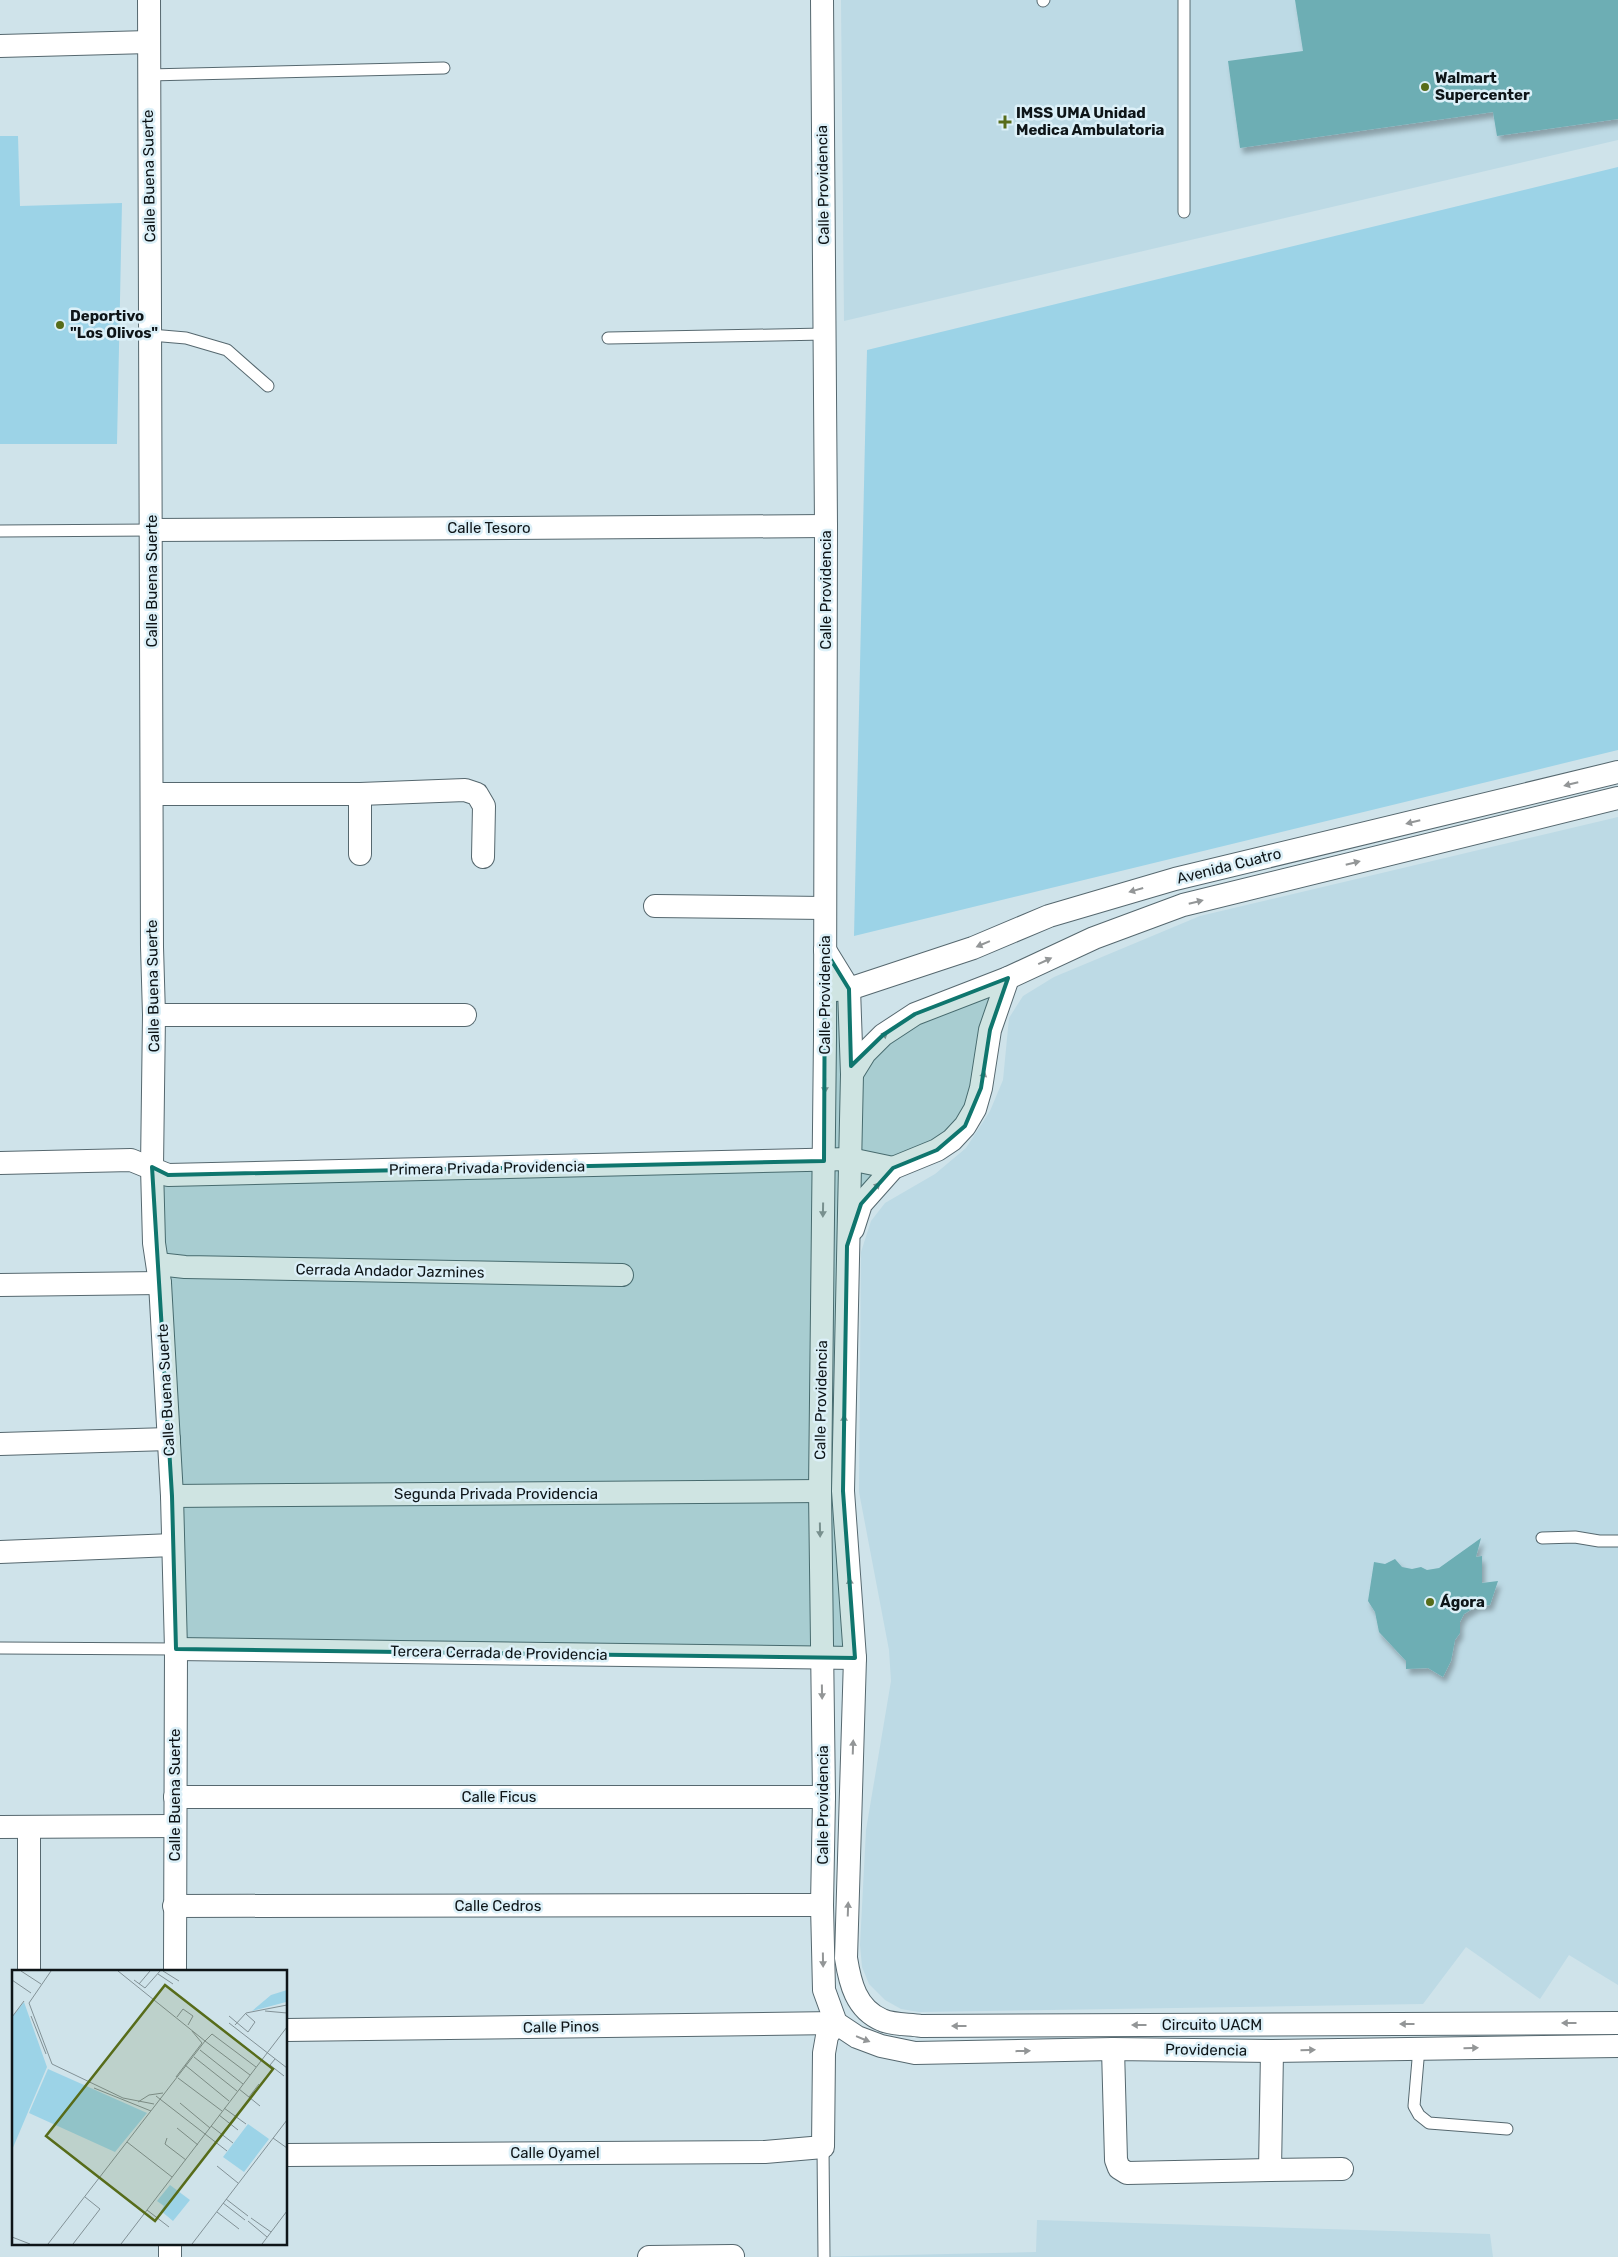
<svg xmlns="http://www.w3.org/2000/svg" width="1618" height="2257" viewBox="0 0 1618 2257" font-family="Rubik,sans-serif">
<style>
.built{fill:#bddae5}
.green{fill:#9cd3e7}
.building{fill:#6daeb4;filter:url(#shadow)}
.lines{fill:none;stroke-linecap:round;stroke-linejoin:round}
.lane-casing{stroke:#56686f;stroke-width:13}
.street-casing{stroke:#56686f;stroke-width:24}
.lane{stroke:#fff;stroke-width:11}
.street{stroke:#fff;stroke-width:22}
.oneway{fill:#939697}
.marked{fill:#0f766e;fill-opacity:0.2;stroke:#0f766e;stroke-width:4;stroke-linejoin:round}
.poi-dot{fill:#576c1a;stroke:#dcf0f8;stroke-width:2}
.labels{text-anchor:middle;stroke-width:5;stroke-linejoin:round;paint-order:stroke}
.poi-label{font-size:15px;font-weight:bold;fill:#0e1518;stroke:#dcf0f8;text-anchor:start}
.street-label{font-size:15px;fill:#0e1518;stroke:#dcf0f8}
.inset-road{fill:none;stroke:#829196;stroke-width:1}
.view{fill:#576c1a;fill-opacity:0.15;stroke:#576c1a;stroke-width:2.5}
.inset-edge{fill:none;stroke:#0e1518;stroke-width:2.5}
</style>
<defs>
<filter id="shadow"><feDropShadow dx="3" dy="5.5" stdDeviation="2.5" flood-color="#0004"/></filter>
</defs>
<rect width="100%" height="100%" fill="#cfe3ea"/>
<g class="built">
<path d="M841,0H1618V140L844,321Z"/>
<path d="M1618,817V1985L1569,1955L1540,1999L1466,1947L1423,2004L919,2012L901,2009L885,2000L869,1984L862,1967L860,1945L866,1830L891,1681L889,1650L859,1492L861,1252L871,1221L885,1203L935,1174L966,1148L990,1111L1003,1080L1009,1018L1023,996L1054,977L1200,916Z"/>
<path d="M1037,2220L1490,2234L1493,2257H808L1036,2252Z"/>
</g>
<g class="green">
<path d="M0,136H18L20,206L122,203L117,444H0Z"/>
<path d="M1618,167V750L854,936L867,350Z"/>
</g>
<g class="building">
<path d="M1295,0H1618V119L1497,136L1493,112L1240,148L1228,61L1303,51Z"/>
<path d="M1481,1538L1476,1557L1482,1556V1583L1498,1581L1490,1605L1477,1606L1464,1614L1460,1622V1633L1455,1640L1451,1661L1443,1677L1428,1668L1406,1669V1661L1379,1632L1375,1612L1368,1601L1374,1562L1385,1564L1395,1559L1402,1567L1412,1569L1421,1567L1427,1570L1439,1568Z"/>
</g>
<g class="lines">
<g class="lane-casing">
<g id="lane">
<path d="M1043,1L1044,0"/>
<path d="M148,75L444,68"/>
<path d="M1184,212V0"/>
<path d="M151,335L186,338L227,350L268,386"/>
<path d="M608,338L825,334"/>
<path d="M0,531L152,530"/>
<path d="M1542,1538L1575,1537L1599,1541H1618"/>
<path d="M0,1648L176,1649"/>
<path d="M1419,2048L1414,2106L1419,2115L1429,2123L1507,2129"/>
<path d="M823,2147L824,2257"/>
</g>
</g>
<g class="street-casing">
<g id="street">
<path d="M149,0L152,947L154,1015L152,1167L154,1243L160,1283L172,1496L176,1649L175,1971"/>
<path d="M822,0L826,526L825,1037L820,1491L824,1797L822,1905L824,1990L836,2023L857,2037L881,2046L915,2053L1113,2049L1272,2051L1618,2046"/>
<path d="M0,46L149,42"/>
<path d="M152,530L826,526"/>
<path d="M153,794H360L465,790L477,794L484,806L483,857"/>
<path d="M360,854V794"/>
<path d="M655,906L824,908"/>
<path d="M825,950L849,989L852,1074L843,1491L855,1658L846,1958C850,1983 856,2009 882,2020C893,2025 909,2024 921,2026L1618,2023"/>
<path d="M835,990L849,989L973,948L1049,916L1175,879L1618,772"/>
<path d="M154,1015H465"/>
<path d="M852,1074L865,1053L883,1035L915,1014L1008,978L1094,938L1183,905L1618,798"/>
<path d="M0,1163L131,1160L168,1175L850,1159L893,1168"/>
<path d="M853,1229L861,1204L893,1168L937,1150L952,1140L965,1126L975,1109L981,1088L990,1030L1008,978"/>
<path d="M158,1264L185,1267L622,1275"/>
<path d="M0,1285L160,1283"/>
<path d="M0,1444L169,1439"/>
<path d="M172,1496L820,1491"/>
<path d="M0,1552L173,1545"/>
<path d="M176,1649L855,1658"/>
<path d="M175,1797H824"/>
<path d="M0,1827L175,1826"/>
<path d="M174,1906L822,1905"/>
<path d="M29,1971V1827"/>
<path d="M286,2030L836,2023"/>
<path d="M1113,2049L1116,2160L1119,2168L1127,2173L1270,2170L1272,2051"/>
<path d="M286,2155L765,2152L823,2147L824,2053L827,2036L836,2023"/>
<path d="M1270,2170L1342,2169"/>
<path d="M170,2243V2257"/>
<path d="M649,2257L733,2256"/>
</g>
</g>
<use href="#lane" class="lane"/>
<use href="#street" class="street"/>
</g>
<defs><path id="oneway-solid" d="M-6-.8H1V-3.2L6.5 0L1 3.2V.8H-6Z" transform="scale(1.25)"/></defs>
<g class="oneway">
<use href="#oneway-solid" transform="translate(1571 784) rotate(166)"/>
<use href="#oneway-solid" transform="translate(1413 822) rotate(166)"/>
<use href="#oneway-solid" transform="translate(1353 863) rotate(-14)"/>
<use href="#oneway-solid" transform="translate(1136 890) rotate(164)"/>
<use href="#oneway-solid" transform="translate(1196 902) rotate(-14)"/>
<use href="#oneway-solid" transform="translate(983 944) rotate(157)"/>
<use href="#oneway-solid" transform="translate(1045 961) rotate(-25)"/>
<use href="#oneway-solid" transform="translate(882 1037) rotate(-40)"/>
<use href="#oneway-solid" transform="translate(983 1078) rotate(-79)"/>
<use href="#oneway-solid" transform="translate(825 1086) rotate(91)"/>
<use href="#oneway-solid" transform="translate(875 1188) rotate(-48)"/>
<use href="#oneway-solid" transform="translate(823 1210) rotate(91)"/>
<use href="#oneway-solid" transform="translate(844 1422) rotate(-89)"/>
<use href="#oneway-solid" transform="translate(820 1530) rotate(89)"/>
<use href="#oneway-solid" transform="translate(850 1585) rotate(-94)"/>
<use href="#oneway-solid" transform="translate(822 1692) rotate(89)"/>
<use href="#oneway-solid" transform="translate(853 1747) rotate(-88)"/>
<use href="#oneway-solid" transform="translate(848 1909) rotate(-88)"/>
<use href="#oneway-solid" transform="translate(823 1960) rotate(89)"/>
<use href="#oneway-solid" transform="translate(1569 2023) rotate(180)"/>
<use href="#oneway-solid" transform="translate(1407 2024) rotate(180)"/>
<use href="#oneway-solid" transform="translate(1139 2025) rotate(180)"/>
<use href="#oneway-solid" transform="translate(959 2026) rotate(180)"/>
<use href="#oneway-solid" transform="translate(863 2039) rotate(22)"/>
<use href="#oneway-solid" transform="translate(1471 2048) rotate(-1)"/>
<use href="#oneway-solid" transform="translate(1308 2050) rotate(-1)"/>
<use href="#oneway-solid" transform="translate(1023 2051) rotate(-1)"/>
</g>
<path class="marked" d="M825,950L849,989L851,1066L883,1035L915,1014L1008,978L990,1030L981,1088L965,1126L937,1150L893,1168L861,1204L847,1246L843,1491L855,1658L176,1649L172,1496L152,1167L168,1175L824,1161Z"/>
<g class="poi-dot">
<circle cx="1425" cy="87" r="5"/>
<path d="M1002.5 114.5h5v5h5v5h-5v5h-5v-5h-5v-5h5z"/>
<circle cx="60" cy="325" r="5"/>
<circle cx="1430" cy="1602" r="5"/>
</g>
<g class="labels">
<g class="poi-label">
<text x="1435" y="83">Walmart<tspan x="1435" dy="17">Supercenter</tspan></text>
<text x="1016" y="118">IMSS UMA Unidad<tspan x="1016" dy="17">Medica Ambulatoria</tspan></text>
<text x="70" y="321">Deportivo<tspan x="70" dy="17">"Los Olivos"</tspan></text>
<text x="1440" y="1607">Ágora</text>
</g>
<g class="street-label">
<text transform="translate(149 176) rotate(-91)" y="5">Calle Buena Suerte</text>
<text transform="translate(823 185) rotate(-91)" y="5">Calle Providencia</text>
<text x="489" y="533">Calle Tesoro</text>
<text transform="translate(152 581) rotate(-90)" y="5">Calle Buena Suerte</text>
<text transform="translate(826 590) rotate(-90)" y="5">Calle Providencia</text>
<text transform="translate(1229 866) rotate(-14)" y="5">Avenida Cuatro</text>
<text transform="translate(153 986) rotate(-91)" y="5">Calle Buena Suerte</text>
<text transform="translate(825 995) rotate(-90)" y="5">Calle Providencia</text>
<text transform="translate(487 1168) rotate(-1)" y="5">Primera Privada Providencia</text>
<text transform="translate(390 1271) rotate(1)" y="5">Cerrada Andador Jazmines</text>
<text transform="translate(166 1390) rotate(-93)" y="5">Calle Buena Suerte</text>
<text transform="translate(821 1400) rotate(-89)" y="5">Calle Providencia</text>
<text x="496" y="1499">Segunda Privada Providencia</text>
<text transform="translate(499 1653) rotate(1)" y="5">Tercera Cerrada de Providencia</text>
<text transform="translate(175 1795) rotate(-90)" y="5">Calle Buena Suerte</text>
<text x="499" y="1802">Calle Ficus</text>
<text transform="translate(823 1805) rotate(-90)" y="5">Calle Providencia</text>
<text x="498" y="1911">Calle Cedros</text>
<text x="1212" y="2030">Circuito UACM</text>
<text transform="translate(561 2027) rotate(-1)" y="5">Calle Pinos</text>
<text transform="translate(1206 2050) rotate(1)" y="5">Providencia</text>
<text x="555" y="2158">Calle Oyamel</text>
</g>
</g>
<g transform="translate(12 1970)">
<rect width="275" height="275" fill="#cfe3ea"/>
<path d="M275,20L274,32L240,41L259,25ZM12,32L35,97L0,180V47ZM36,99L135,143L103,182L17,143ZM236,154L257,169L232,202L211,187ZM158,215L178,230L161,251L149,241L152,236L145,231Z" fill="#9cd3e7"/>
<path class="inset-road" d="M9,1L29,14M39,1L17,33L40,94L111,128L142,134M151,1L167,11M146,4L161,14M0,10L19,23M122,10L133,18L148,1M127,14L138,1M253,41L275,43M19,46L34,84M217,46L236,62L243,52L234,44M0,47L12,31M165,47L171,39L181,46L176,55M217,53L275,98M223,55L234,43L275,35M212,61L250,90M188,80L231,114M182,87L225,121M263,89L258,95L272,106M173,95L217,131M238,105L193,71L200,64L244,97M164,107L190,73L180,61M166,108L210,141M82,118L139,141M227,119L248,136M144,126L215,181M237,127L247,114M126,132L137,125L151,123M168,133L198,158M212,138L234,154M207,145L226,160M199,156L221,173M165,158L186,175M155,168L153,174L174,190M261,168L275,178M115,172L160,207M205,196L226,213M214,229L236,246M211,233L233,250M135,240L157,257M205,242L227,259M239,248L259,262M236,251L255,267M0,267L18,274M36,274L193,71L106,1M61,274L88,239L73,227M109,274L275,57M180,274L275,150M250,274L275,241"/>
<path class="view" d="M153,15L261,99L143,251L34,166Z"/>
<rect width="275" height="275" class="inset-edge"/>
</g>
</svg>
